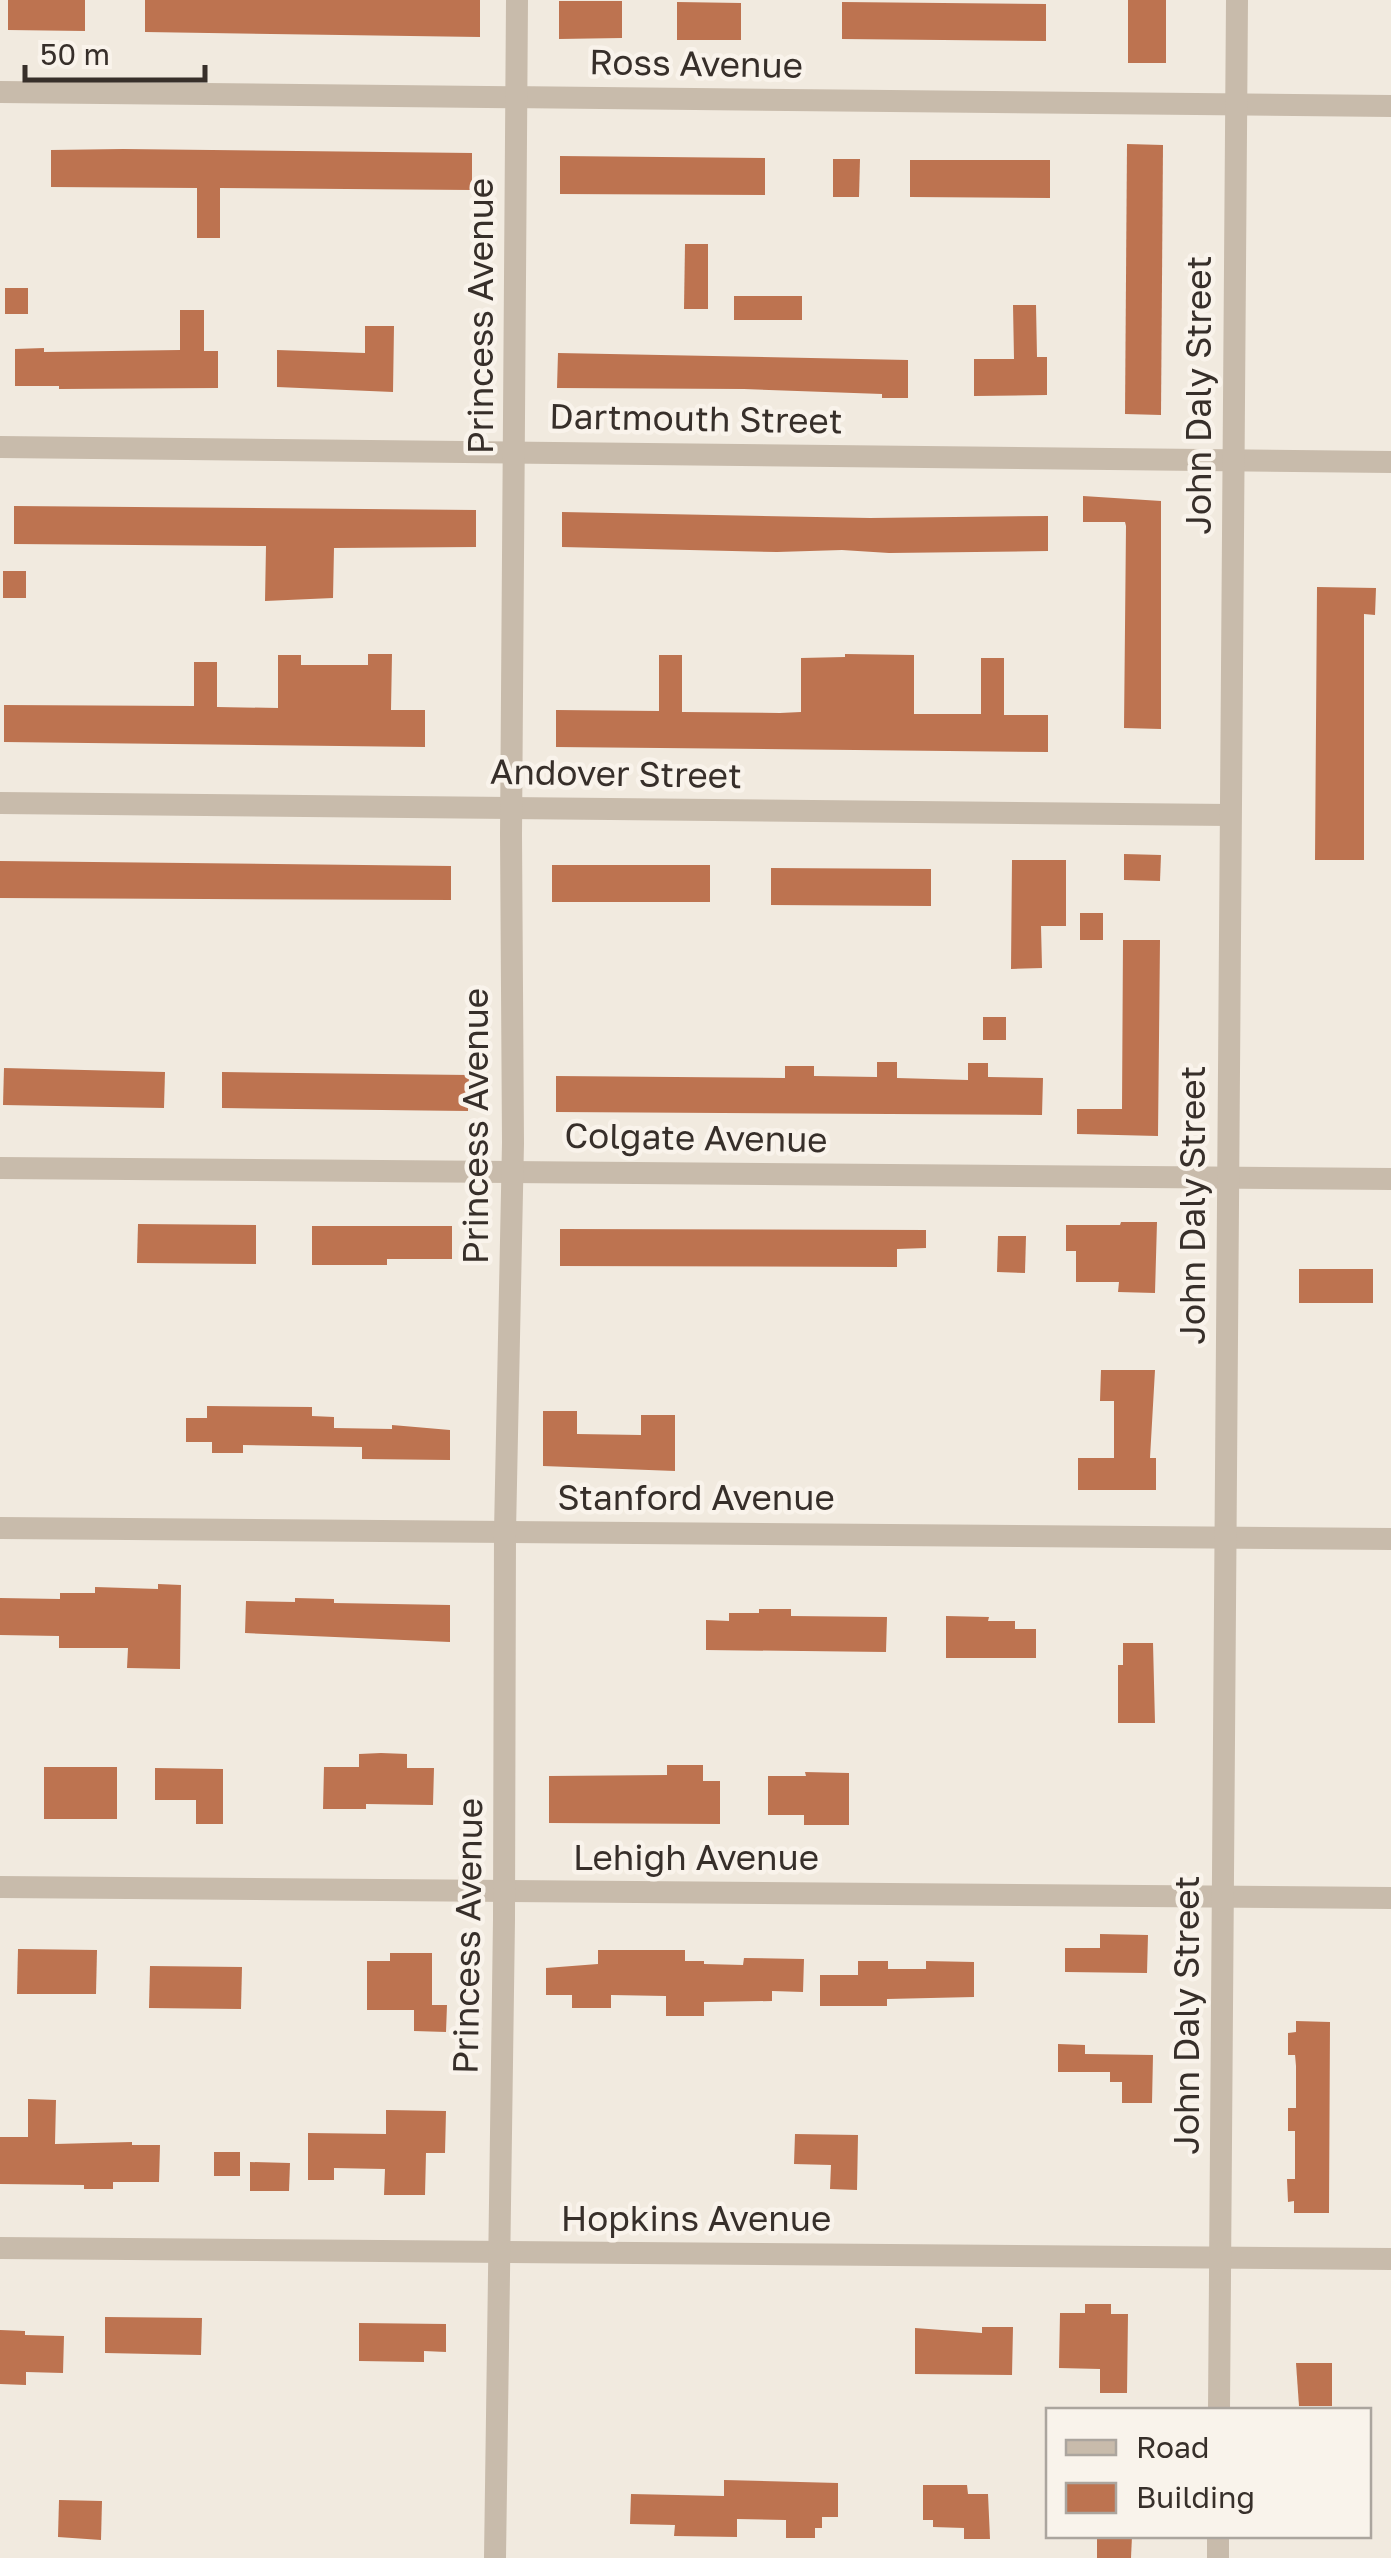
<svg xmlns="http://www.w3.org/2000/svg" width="1391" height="2558" viewBox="0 0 1391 2558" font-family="'Golos Text',sans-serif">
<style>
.building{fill:#bd7350}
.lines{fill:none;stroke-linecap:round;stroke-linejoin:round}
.minor{stroke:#c8bbab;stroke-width:22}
.labels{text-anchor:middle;stroke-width:9;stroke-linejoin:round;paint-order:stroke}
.street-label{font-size:35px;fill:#372f2a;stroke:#f9f3eb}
</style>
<rect width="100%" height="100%" fill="#f1eadf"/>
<g class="building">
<path d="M8,0H85V31L8,30Z"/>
<path d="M145,0H480V37L145,32Z"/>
<rect x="1128" y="0" width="38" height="63"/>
<path d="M559,1H622V38L559,39Z"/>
<path d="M677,2L741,3V40H677Z"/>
<path d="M842,2L1046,4V41L842,39Z"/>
<path d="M1127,144L1163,145L1161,415L1125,414Z"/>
<path d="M123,149L472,153V190L220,188V238H197V188L51,187V150Z"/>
<path d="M560,156L765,158V195L560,194Z"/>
<path d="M833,159H860L859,197H833Z"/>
<path d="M910,160H1050V198L910,197Z"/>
<path d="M685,244H708V309H684Z"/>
<rect x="5" y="288" width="23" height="26"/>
<rect x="734" y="296" width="68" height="24"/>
<path d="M1013,305H1036L1037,357H1047V395L974,396V359H1014Z"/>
<path d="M180,310H204V351H218V388L59,389V386H15V349L44,348V352L180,350Z"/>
<path d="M365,326H394L393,392L277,387V350L365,353Z"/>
<path d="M558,353L908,360V398H882V394L744,389L557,388Z"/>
<path d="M1083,496L1161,501V729L1124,728L1126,526L1125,522H1083Z"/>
<path d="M14,506L476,510V547L334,548L333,598L265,601L266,546L14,544Z"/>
<path d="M562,512L870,518L1048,516V551L889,553L842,550L777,552L562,547Z"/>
<rect x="3" y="571" width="23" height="27"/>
<path d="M1317,587L1376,588L1375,615L1364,614V860H1315Z"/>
<path d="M368,654H392L391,710H425V747L4,742V705L194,706V662H217V707L278,708V655H301V665H368Z"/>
<path d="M845,654L914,655V714H981V658H1004V715H1048V752L556,747V710L659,711V655H682V712L780,713L801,712V658L845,657Z"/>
<path d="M1124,854L1161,855L1160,881L1124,880Z"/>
<path d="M1012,860H1066V926H1041L1042,968L1011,969Z"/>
<path d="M0,861L451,866V900L0,898Z"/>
<rect x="552" y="865" width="158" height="37"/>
<path d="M771,868L931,869V906L771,905Z"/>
<rect x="1080" y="913" width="23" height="27"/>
<path d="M1123,940H1160L1158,1136L1077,1134V1109H1122Z"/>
<rect x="983" y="1017" width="23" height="23"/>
<path d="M877,1062H897V1078L968,1080V1063H988V1077L1043,1078L1042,1115L556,1112V1076L785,1078V1066H814V1076L877,1077Z"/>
<path d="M4,1068L165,1072L164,1108L3,1105Z"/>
<path d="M222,1072L469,1075L468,1111L222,1108Z"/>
<path d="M1121,1222H1157L1155,1293L1118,1292L1119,1282H1076V1251H1066V1225H1120Z"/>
<path d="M138,1224L256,1225V1264L137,1263Z"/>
<path d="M312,1226H452V1259H387V1265H312Z"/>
<path d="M560,1229L926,1230V1248L897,1249V1267L560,1266Z"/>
<path d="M998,1236H1026L1025,1273L997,1272Z"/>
<rect x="1299" y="1269" width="74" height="34"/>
<path d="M1101,1370H1155L1150,1458H1156V1490H1078V1458H1114V1401H1100Z"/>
<path d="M207,1406L312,1407V1416L334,1417V1428L392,1429V1425L450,1430V1460L362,1459V1447L243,1445V1453H212V1442H186V1418H207Z"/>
<path d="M543,1411H577V1434L641,1435V1415H675V1471L543,1466Z"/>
<path d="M158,1584L181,1585L180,1669L127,1668L128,1648H59V1636L0,1635V1598L60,1599V1593H95V1587L158,1589Z"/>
<path d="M295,1598L334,1599V1603L450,1605V1642L245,1633L246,1601L295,1602Z"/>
<path d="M759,1609H791V1616L887,1617L886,1652L706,1650V1620L729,1621V1613H759Z"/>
<path d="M946,1616L989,1617L988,1621H1015V1629H1036V1658H946Z"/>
<path d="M1123,1643H1153L1155,1723H1118V1665H1123Z"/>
<path d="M381,1753L407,1754V1768H434L433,1805L366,1804V1809H323L324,1767H359V1754Z"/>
<path d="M667,1765H703V1781H720V1824L549,1823V1776L667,1775Z"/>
<rect x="44" y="1767" width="73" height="52"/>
<path d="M155,1768L223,1769V1824H196V1800H155Z"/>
<path d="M805,1772L849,1773V1825H804V1815H768V1776H806Z"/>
<path d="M1100,1934L1148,1935L1147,1973L1065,1972V1948H1100Z"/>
<path d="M18,1949L97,1950L96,1994H17Z"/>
<path d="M598,1950H685V1961H704V1964L743,1965L744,1958L804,1959L803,1992L772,1991V2001L704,2002V2016H666V1996L611,1995V2008H572V1995H546V1968L598,1964Z"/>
<path d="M390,1953H432V2005H447L446,2032L414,2031V2010H367V1961H390Z"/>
<path d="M858,1961H888V1969H926V1961L974,1962V1997L887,1999V2006H820V1975H858Z"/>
<path d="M150,1966L242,1967L241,2009L149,2008Z"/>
<path d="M1296,2021L1330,2022L1329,2213H1294V2201L1288,2202L1287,2179H1295V2131H1288V2108H1296V2066L1295,2055H1288V2033L1296,2032Z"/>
<path d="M1058,2044L1085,2045V2054L1153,2055L1152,2103H1122V2082H1110V2072H1058Z"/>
<path d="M28,2099L56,2100L55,2144L132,2142V2145H160L159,2182H113V2189H84V2185L0,2184V2137H28Z"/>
<path d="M386,2110L446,2111L445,2153H426L425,2195H384L385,2169L334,2168V2180H308V2133L386,2134Z"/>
<path d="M795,2134L858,2135L857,2190L830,2189L831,2165L794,2164Z"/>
<rect x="214" y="2152" width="26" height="24"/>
<path d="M250,2162L290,2163L289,2191H250Z"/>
<path d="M1085,2304H1111V2314H1128L1127,2393H1100V2369L1059,2368L1060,2313H1085Z"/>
<path d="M105,2317L202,2318L201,2355L105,2353Z"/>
<path d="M359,2323L446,2324V2352L424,2351V2362L359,2361Z"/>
<path d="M982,2327H1013L1012,2375L915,2374V2328L982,2333Z"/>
<path d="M0,2330L25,2331V2335L64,2336L63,2373L26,2372V2385L0,2384Z"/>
<path d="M1296,2363H1332V2406H1299Z"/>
<path d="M724,2480L838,2483V2517H822V2528H815V2538H786V2520L737,2519V2537L674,2536L675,2525L630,2524L631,2494L724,2496Z"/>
<path d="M923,2485H967L968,2494H988L990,2539H964V2528L933,2527V2520H923Z"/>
<path d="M59,2500L102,2501L101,2540L58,2537Z"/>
<path d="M1097,2536H1132L1131,2558H1097Z"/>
</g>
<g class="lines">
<g class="minor">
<path d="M0,92L1391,106"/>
<path d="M0,447L1391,462"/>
<path d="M0,803L1230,815"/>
<path d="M0,1168L1391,1179"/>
<path d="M0,1528L1391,1539"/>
<path d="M0,1887L1391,1898"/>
<path d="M0,2248L1391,2259"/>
<path d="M1219,2410L1237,0"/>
<path d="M495,2558L504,1920L505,1532L513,1143L511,835L517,0"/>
<path d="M1218,2558V2536"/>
</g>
</g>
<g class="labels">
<g class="street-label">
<text transform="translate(696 64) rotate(1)" y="12">Ross Avenue</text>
<text transform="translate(481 316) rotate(-90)" y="12">Princess Avenue</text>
<text transform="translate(1199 395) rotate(-90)" y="12">John Daly Street</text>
<text transform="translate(696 419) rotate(1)" y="12">Dartmouth Street</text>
<text transform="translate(616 774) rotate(1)" y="12">Andover Street</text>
<text transform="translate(476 1126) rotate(-90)" y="12">Princess Avenue</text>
<text transform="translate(696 1138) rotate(1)" y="12">Colgate Avenue</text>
<text transform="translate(1193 1205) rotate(-90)" y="12">John Daly Street</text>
<text x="696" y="1510">Stanford Avenue</text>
<text x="696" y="1870">Lehigh Avenue</text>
<text transform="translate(468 1936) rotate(-89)" y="12">Princess Avenue</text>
<text transform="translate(1187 2015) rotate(-90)" y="12">John Daly Street</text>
<text x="696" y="2231">Hopkins Avenue</text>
</g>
</g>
<rect x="1046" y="2408" width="325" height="130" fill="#f9f3eb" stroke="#aba59e" stroke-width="2.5"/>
<rect x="1066" y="2440" width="50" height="15" fill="#c8bbab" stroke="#aba59e" stroke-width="2.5"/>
<text x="1136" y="2458" font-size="30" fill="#372f2a">Road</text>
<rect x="1066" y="2483" width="50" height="30" fill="#bd7350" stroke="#aba59e" stroke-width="2.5"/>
<text x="1136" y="2508" font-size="30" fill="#372f2a">Building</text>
<path d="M25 65v15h180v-15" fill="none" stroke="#372f2a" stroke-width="5"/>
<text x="40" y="65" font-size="30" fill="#372f2a" stroke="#f9f3eb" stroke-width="8" paint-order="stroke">50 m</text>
</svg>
